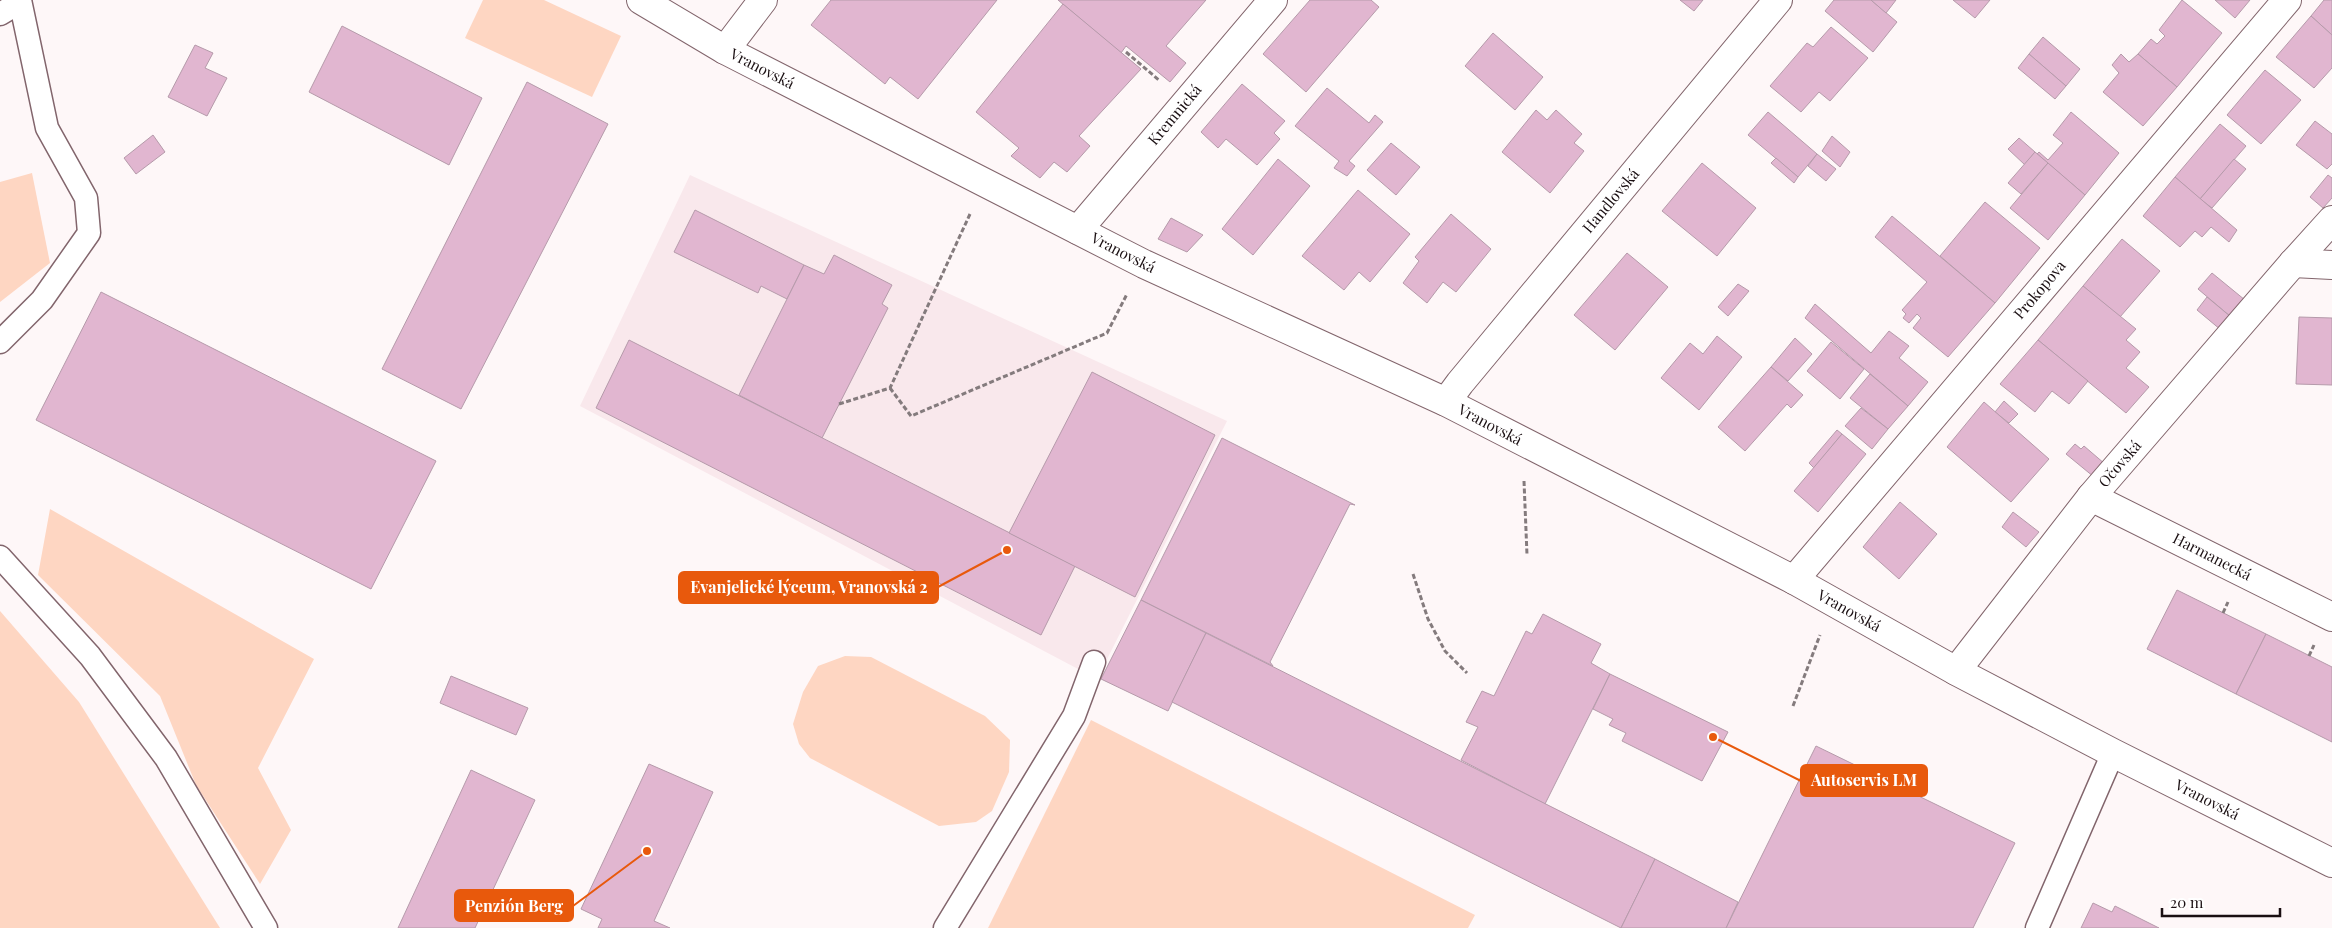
<svg xmlns="http://www.w3.org/2000/svg" width="2332" height="928" viewBox="0 0 2332 928" font-family="'Playfair Display',serif">
<style>
.built{fill:#f9e8ec}
.green{fill:#fed6c2}
.building{fill:#e1b6d0;stroke:#b59aaa}
.lines{fill:none;stroke-linecap:round;stroke-linejoin:round}
.lane-casing{stroke:#82656c;stroke-width:25}
.street-casing{stroke:#82656c;stroke-width:30}
.path{stroke:#847b7d;stroke-width:3;stroke-dasharray:5 2.5;stroke-linecap:butt}
.lane{stroke:#fff;stroke-width:22}
.street{stroke:#fff;stroke-width:28}
.labels{text-anchor:middle;stroke-width:4;stroke-linejoin:round;paint-order:stroke}
.street-label{font-size:15px;fill:#1a0f12;stroke:#fff}
.leader{fill:none;stroke:#e8590c;stroke-width:2}
.callout-dot{fill:#e8590c;stroke:#fff;stroke-width:2}
.callout{fill:#e8590c;stroke:#e8590c;stroke-width:2}
.callout-label{font-size:16px;text-anchor:middle;font-weight:bold;fill:#fff}
</style>
<rect width="100%" height="100%" fill="#fef7f8"/>
<path class="built" d="M690,175L1227,421L1097,679L580,406Z"/>
<g class="green">
<path d="M483,0H544L621,36L592,97L465,38Z"/>
<path d="M32,173L50,263L0,302V182Z"/>
<path d="M50,509L314,659L258,768L291,830L260,884L196,785L160,696L38,575Z"/>
<path d="M0,611L79,702L220,928H0Z"/>
<path d="M845,656L871,657L985,716L1010,740L1009,772L992,811L976,822L939,826L810,758L799,744L793,724L803,692L818,666Z"/>
<path d="M1091,720L1475,915L1468,928H988Z"/>
</g>
<g class="building">
<path d="M831,0H997L918,99L890,77L885,84L811,25Z"/>
<path d="M1058,0H1206L1166,46L1186,63L1170,82L1126,46L1121,53Z"/>
<path d="M1310,0H1371L1379,7L1306,92L1263,54Z"/>
<path d="M1680,0H1703L1694,11Z"/>
<path d="M1834,0H1871L1897,22L1873,52L1825,11Z"/>
<path d="M1871,0H1896L1886,13Z"/>
<path d="M1953,0H1990L1975,18Z"/>
<path d="M2182,0L2222,33L2177,87L2138,54L2151,39L2157,44L2165,36L2159,30Z"/>
<path d="M2215,0H2250L2235,18Z"/>
<path d="M2324,0H2332V35L2311,16Z"/>
<path d="M1063,4L1141,69L1079,136L1090,146L1067,172L1054,162L1040,178L1011,156L1019,148L976,112Z"/>
<path d="M2311,16L2332,35V68L2314,88L2276,57Z"/>
<path d="M342,26L482,98L449,165L309,92Z"/>
<path d="M1831,27L1868,58L1830,101L1819,92L1801,112L1770,86L1807,43L1813,47Z"/>
<path d="M1493,33L1543,77L1515,110L1465,66Z"/>
<path d="M2043,37L2080,69L2066,86L2029,54Z"/>
<path d="M195,45L213,53L205,68L227,78L207,116L168,97Z"/>
<path d="M2029,54L2066,86L2055,99L2018,68Z"/>
<path d="M2121,54L2129,62L2138,54L2177,87L2143,126L2103,92L2119,73L2112,65Z"/>
<path d="M2265,70L2301,100L2261,144L2227,115Z"/>
<path d="M527,82L608,124L461,409L382,369Z"/>
<path d="M1242,84L1285,121L1274,133L1280,139L1257,165L1226,139L1218,148L1201,132Z"/>
<path d="M1327,88L1369,123L1375,115L1383,122L1349,161L1355,166L1347,176L1334,168L1339,161L1295,126Z"/>
<path d="M1536,110L1547,120L1556,110L1582,134L1574,143L1584,151L1550,193L1502,152Z"/>
<path d="M1768,112L1817,154L1798,177L1748,135Z"/>
<path d="M2071,112L2119,153L2085,195L2037,154L2039,152L2048,160L2063,143L2053,135Z"/>
<path d="M2315,121L2332,134V164L2327,169L2296,145Z"/>
<path d="M2220,124L2246,146L2200,199L2175,177Z"/>
<path d="M153,135L165,152L136,174L124,158Z"/>
<path d="M1832,136L1850,152L1840,167L1822,151Z"/>
<path d="M2019,138L2035,152L2025,165L2008,149Z"/>
<path d="M1391,143L1420,167L1396,195L1367,170Z"/>
<path d="M2035,152L2048,163L2021,194L2008,183Z"/>
<path d="M1817,154L1836,169L1826,181L1808,166Z"/>
<path d="M1776,158L1798,177L1794,183L1771,163Z"/>
<path d="M1278,159L1310,186L1253,255L1222,229Z"/>
<path d="M2234,159L2246,169L2212,208L2200,199Z"/>
<path d="M1702,163L1756,208L1717,256L1662,211Z"/>
<path d="M2048,163L2085,195L2048,240L2010,208Z"/>
<path d="M2328,175L2332,178V198L2323,208L2310,197Z"/>
<path d="M2175,177L2237,230L2229,242L2211,227L2202,237L2195,231L2180,247L2143,216Z"/>
<path d="M1358,190L1410,234L1370,282L1359,272L1344,290L1302,256Z"/>
<path d="M1985,202L2040,248L1995,303L1940,256Z"/>
<path d="M695,210L804,265L787,299L761,286L758,293L674,252Z"/>
<path d="M1451,214L1491,249L1456,292L1443,282L1427,303L1403,283L1419,261L1415,257Z"/>
<path d="M1892,216L1995,303L1948,357L1913,328L1921,318L1917,314L1909,323L1903,318L1906,314L1902,310L1927,282L1875,237Z"/>
<path d="M1171,218L1203,235L1187,252L1158,239Z"/>
<path d="M2122,239L2160,271L2120,317L2083,286Z"/>
<path d="M1627,253L1668,287L1615,350L1574,315Z"/>
<path d="M834,255L892,285L882,304L888,308L822,438L739,395L804,265L824,274Z"/>
<path d="M2212,273L2245,300L2231,317L2198,289Z"/>
<path d="M1738,284L1749,291L1728,316L1718,307Z"/>
<path d="M2083,286L2136,329L2126,340L2140,352L2126,368L2149,387L2126,413L2038,340Z"/>
<path d="M101,292L436,461L371,589L36,420Z"/>
<path d="M2207,297L2231,317L2221,330L2197,310Z"/>
<path d="M1815,304L1871,353L1889,331L1909,346L1899,358L1928,382L1908,406L1805,318Z"/>
<path d="M2299,317L2332,318V385L2296,384Z"/>
<path d="M1717,336L1742,357L1699,410L1661,378L1690,343L1703,354Z"/>
<path d="M1795,338L1812,354L1788,381L1771,367Z"/>
<path d="M629,340L1075,566L1041,635L596,408Z"/>
<path d="M2038,340L2088,381L2069,404L2052,391L2035,412L2000,384Z"/>
<path d="M1831,342L1864,369L1840,399L1807,371Z"/>
<path d="M1771,367L1803,395L1791,408L1787,404L1745,451L1718,427Z"/>
<path d="M1092,372L1215,435L1135,597L1009,533Z"/>
<path d="M1870,374L1908,406L1888,429L1850,398Z"/>
<path d="M2004,401L2018,414L2009,423L1995,412Z"/>
<path d="M1984,402L2049,459L2011,502L1947,447Z"/>
<path d="M1861,408L1888,429L1872,449L1845,426Z"/>
<path d="M1837,430L1842,434L1814,468L1809,463Z"/>
<path d="M1842,434L1866,454L1818,512L1794,491Z"/>
<path d="M1222,438L1355,505L1350,504L1270,662L1273,666L1141,600Z"/>
<path d="M2075,444L2081,449L2084,446L2105,464L2094,477L2066,454Z"/>
<path d="M1900,502L1937,534L1899,579L1863,547Z"/>
<path d="M2013,512L2039,532L2026,547L2002,527Z"/>
<path d="M2177,590L2266,634L2236,694L2147,649Z"/>
<path d="M1141,600L1206,633L1168,711L1101,679Z"/>
<path d="M1543,614L1601,644L1591,663L1610,674L1545,804L1461,760L1478,727L1466,722L1482,691L1494,696L1526,631L1532,634Z"/>
<path d="M1206,633L1655,859L1621,928L1172,702Z"/>
<path d="M2266,634L2332,667V742L2236,694Z"/>
<path d="M1610,674L1728,732L1702,781L1622,741L1626,733L1609,725L1613,719L1593,709Z"/>
<path d="M451,676L528,708L516,735L440,703Z"/>
<path d="M1816,746L2015,843L1973,928H1726Z"/>
<path d="M649,764L713,792L654,921L670,928H598L602,919L581,909Z"/>
<path d="M471,770L535,800L475,928H398Z"/>
<path d="M1655,859L1738,902L1726,928H1621Z"/>
<path d="M2093,903L2112,912L2115,906L2159,928H2081Z"/>
</g>
<g class="lines">
<g class="lane-casing">
<g id="lane">
<path d="M0,14L20,2"/>
<path d="M0,342L42,300L89,233L86,198L47,128L20,0"/>
<path d="M0,557L90,656L166,758L266,928"/>
<path d="M945,928L1074,716L1094,662"/>
<path d="M2037,928L2113,753"/>
</g>
</g>
<g class="street-casing">
<g id="street">
<path d="M641,0L725,50L1144,264L1446,402L1794,580L1956,671L2113,753L2332,863"/>
<path d="M725,50L763,0"/>
<path d="M1078,230L1273,0"/>
<path d="M2293,263L2332,265"/>
<path d="M1446,402L1460,383L1778,0"/>
<path d="M2091,497L2332,617"/>
<path d="M1794,580L2287,0"/>
<path d="M1956,671L2091,497L2293,263L2332,220"/>
</g>
</g>
<g class="path">
<path d="M1126,52L1160,81"/>
<path d="M890,388L911,416L1107,333L1127,294"/>
<path d="M839,404L890,388L970,214"/>
<path d="M1524,481L1527,555"/>
<path d="M1413,574L1428,619L1445,651L1467,673"/>
<path d="M2223,613L2228,602"/>
<path d="M2309,656L2314,645"/>
<path d="M1793,706L1820,635"/>
</g>
<use href="#lane" class="lane"/>
<use href="#street" class="street"/>
</g>
<g class="labels">
<g class="street-label">
<text transform="translate(762 69) rotate(27)" y="5">Vranovská</text>
<text transform="translate(1175 115) rotate(-50)" y="5">Kremnická</text>
<text transform="translate(1611 201) rotate(-50)" y="5">Handlovská</text>
<text transform="translate(1123 253) rotate(27)" y="5">Vranovská</text>
<text transform="translate(2040 290) rotate(-50)" y="5">Prokopova</text>
<text transform="translate(1490 425) rotate(28)" y="5">Vranovská</text>
<text transform="translate(2120 464) rotate(-49)" y="5">Očovská</text>
<text transform="translate(2212 557) rotate(27)" y="5">Harmanecká</text>
<text transform="translate(1849 611) rotate(29)" y="5">Vranovská</text>
<text transform="translate(2207 800) rotate(27)" y="5">Vranovská</text>
</g>
</g>
<path class="leader" d="M1007 550L938 587M1713 737L1801 781M647 851L573 906"/>
<g class="callout-dot">
<circle cx="1007" cy="550" r="5"/>
<circle cx="1713" cy="737" r="5"/>
<circle cx="647" cy="851" r="5"/>
</g>
<g class="callout">
<rect x="679" y="572" width="259" height="31" rx="5"/>
<rect x="1801" y="765" width="126" height="31" rx="5"/>
<rect x="455" y="890" width="118" height="31" rx="5"/>
</g>
<g class="callout-label">
<text x="809" y="593">Evanjelické lýceum, Vranovská 2</text>
<text x="1864" y="786">Autoservis LM</text>
<text x="514" y="912">Penzión Berg</text>
</g>
<path d="M2162 908v8h118v-8" fill="none" stroke="#1a0f12" stroke-width="2.5"/>
<text x="2170" y="908" font-size="15" fill="#1a0f12" stroke="#ffffff" stroke-width="4" paint-order="stroke">20 m</text>
</svg>
